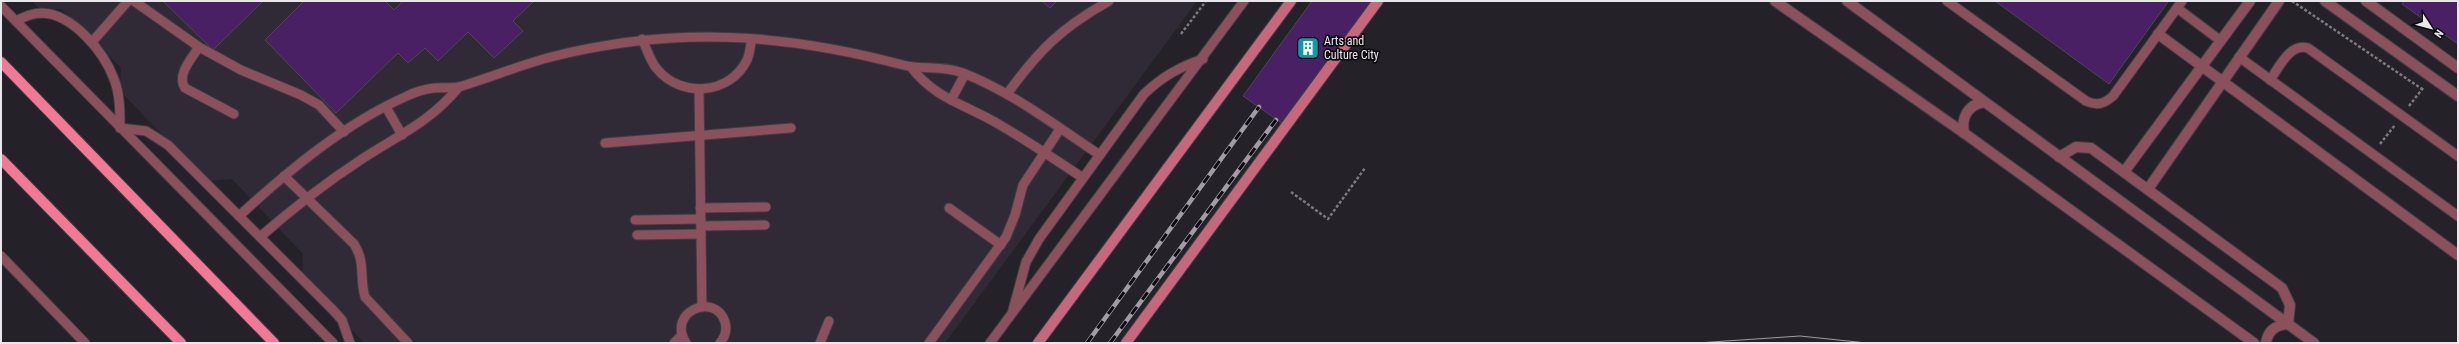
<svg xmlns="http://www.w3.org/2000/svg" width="2459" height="344" viewBox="0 0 2459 344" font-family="'Roboto Condensed',sans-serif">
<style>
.built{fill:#302936}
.building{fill:#482063;stroke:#4c4850}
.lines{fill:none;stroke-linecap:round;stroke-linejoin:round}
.lane-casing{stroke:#403d43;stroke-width:11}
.street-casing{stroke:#403d43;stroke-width:12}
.secondary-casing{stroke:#403d43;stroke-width:12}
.primary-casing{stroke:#403d43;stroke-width:12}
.path{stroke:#7c797f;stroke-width:2.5;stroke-dasharray:3 2;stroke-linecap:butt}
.lane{stroke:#8a505c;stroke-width:9}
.street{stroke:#8a505c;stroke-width:10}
.secondary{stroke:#c5687c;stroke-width:10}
.primary{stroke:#f27995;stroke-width:10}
.tram{stroke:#a09da3;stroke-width:1}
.rail-casing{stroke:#a09da3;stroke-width:4.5}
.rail{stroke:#0d0b0f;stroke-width:3;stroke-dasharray:9;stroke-linecap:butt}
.labels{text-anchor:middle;stroke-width:3.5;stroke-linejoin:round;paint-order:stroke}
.poi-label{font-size:12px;fill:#e9e7ec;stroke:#0d0b0f;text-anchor:start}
</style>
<rect width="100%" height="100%" fill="#252128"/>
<path class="built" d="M32,1H1197L945,343H364L302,280L303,254L232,179L207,181L120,91L121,68L62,9H40Z"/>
<g class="building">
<path d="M163,1H263L213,50Z"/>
<path d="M304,1H385L394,10L403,1H534L513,21L523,31L494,58L468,32L438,61L425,48L408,63L398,53L336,113L265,40Z"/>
<path d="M1042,1H1057L1050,8Z"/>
<path d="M1312,1H1374L1283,124L1243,96Z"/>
<path d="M1995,1H2167L2168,2L2109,84Z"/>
<path d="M2404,1H2458V44L2402,4Z"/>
</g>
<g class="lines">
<g class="lane-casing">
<g id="lane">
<path d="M134,1L199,47L241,70L301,95L319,105L344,132"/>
<path d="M1947,1L2086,101C2097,106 2104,104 2113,96L2182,1"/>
<path d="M1,6L333,343"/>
<path d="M2177,8L2221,41"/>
<path d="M16,21C24,17 32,13 42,13C73,14 104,52 114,79C120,94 120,111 120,128L146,131L168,145L333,310L342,320L350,343"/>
<path d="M642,39C647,49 650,61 657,69C681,98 730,95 747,60C750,54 750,45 752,39"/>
<path d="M92,42L128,1"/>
<path d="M199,47C192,58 176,75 185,88L234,114"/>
<path d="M2239,57L2458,216"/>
<path d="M911,67C935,99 967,105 1000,125C1029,142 1056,160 1083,178"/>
<path d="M2270,80C2280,66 2290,43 2308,48L2458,156"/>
<path d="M699,90L702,307"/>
<path d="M1007,94C1039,50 1061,28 1109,1"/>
<path d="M951,100L965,74"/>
<path d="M386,107L402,135"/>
<path d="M605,143L791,128"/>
<path d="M284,176L354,244C366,263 359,276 365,297L408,343"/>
<path d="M700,208L766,207"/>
<path d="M949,208L1001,245"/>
<path d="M239,216C289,170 344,124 407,96C415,92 425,89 434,88C443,87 453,89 462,86C492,77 520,65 551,57C673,26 782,33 903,65C923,70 942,65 963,73C1012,92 1056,126 1100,155"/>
<path d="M635,220L701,219"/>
<path d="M701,226L765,225"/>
<path d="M637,235L701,234"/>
<path d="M260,237C292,209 324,184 359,161C398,135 428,124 459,87"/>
<path d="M1,256L85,343"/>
<path d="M1013,310L1026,262L1039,239L1144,94C1162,77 1179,67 1203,59"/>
<path d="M674,343L682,335"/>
<path d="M686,343C666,312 715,291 725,322C727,329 725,337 720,343"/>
<path d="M820,343L829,321"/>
<path d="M929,343L1006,237L1015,215L1023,185L1060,129"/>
<path d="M990,343L1244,1"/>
</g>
</g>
<g class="street-casing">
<g id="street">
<path d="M1775,1L1964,133L2254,343"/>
<path d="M1847,1L2314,343"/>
<path d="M2325,1L2458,96"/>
<path d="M2366,1L2458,68"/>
<path d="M2158,34L2458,255"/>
<path d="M1964,133C1961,117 1968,105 1984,102"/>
<path d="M2059,157L2076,147L2091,148L2282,288L2290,305L2288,324C2276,325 2268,330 2266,343"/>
<path d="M2124,172L2250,1"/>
<path d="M2148,189L2279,1"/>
</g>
</g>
<g class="secondary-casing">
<g id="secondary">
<path d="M1038,343L1291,1"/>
<path d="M1126,343L1378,1"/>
</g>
</g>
<g class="primary-casing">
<g id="primary">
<path d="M1,62L274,343"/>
<path d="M1,159L181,343"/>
</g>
</g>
<g class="path">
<path d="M2292,1L2422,89"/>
<path d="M1181,34L1206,1"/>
<path d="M2409,106L2423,88"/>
<path d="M2380,144L2395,125"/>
<path d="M1291,192L1328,219L1365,168"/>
</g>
<use href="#lane" class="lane"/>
<use href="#street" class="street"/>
<use href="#secondary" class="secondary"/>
<use href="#primary" class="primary"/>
<path class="tram" d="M1697,343L1800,336L1867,343"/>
<g class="rail-casing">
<g id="rail">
<path d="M1087,343L1259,107"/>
<path d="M1110,343L1276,120"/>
</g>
</g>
<use href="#rail" class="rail"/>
</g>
<defs>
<g id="building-square" transform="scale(1.15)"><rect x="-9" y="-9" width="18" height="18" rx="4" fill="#0f9aa8" stroke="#0d0b0f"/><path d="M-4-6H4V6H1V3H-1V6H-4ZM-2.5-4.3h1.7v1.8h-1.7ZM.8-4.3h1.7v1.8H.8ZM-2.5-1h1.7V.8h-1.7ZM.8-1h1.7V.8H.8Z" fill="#fff"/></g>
</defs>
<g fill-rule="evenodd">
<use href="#building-square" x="1308" y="48"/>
</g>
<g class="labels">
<g class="poi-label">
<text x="1324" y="45">Arts and<tspan x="1324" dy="14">Culture City</tspan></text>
</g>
</g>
<rect width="2459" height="344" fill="none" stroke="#e9e7ec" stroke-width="4"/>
<g transform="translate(2431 28) rotate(126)" stroke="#0d0b0f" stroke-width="3" paint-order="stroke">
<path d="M0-3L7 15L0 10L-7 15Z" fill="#e9e7ec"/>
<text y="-6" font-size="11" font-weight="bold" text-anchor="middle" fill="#e9e7ec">N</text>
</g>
</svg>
